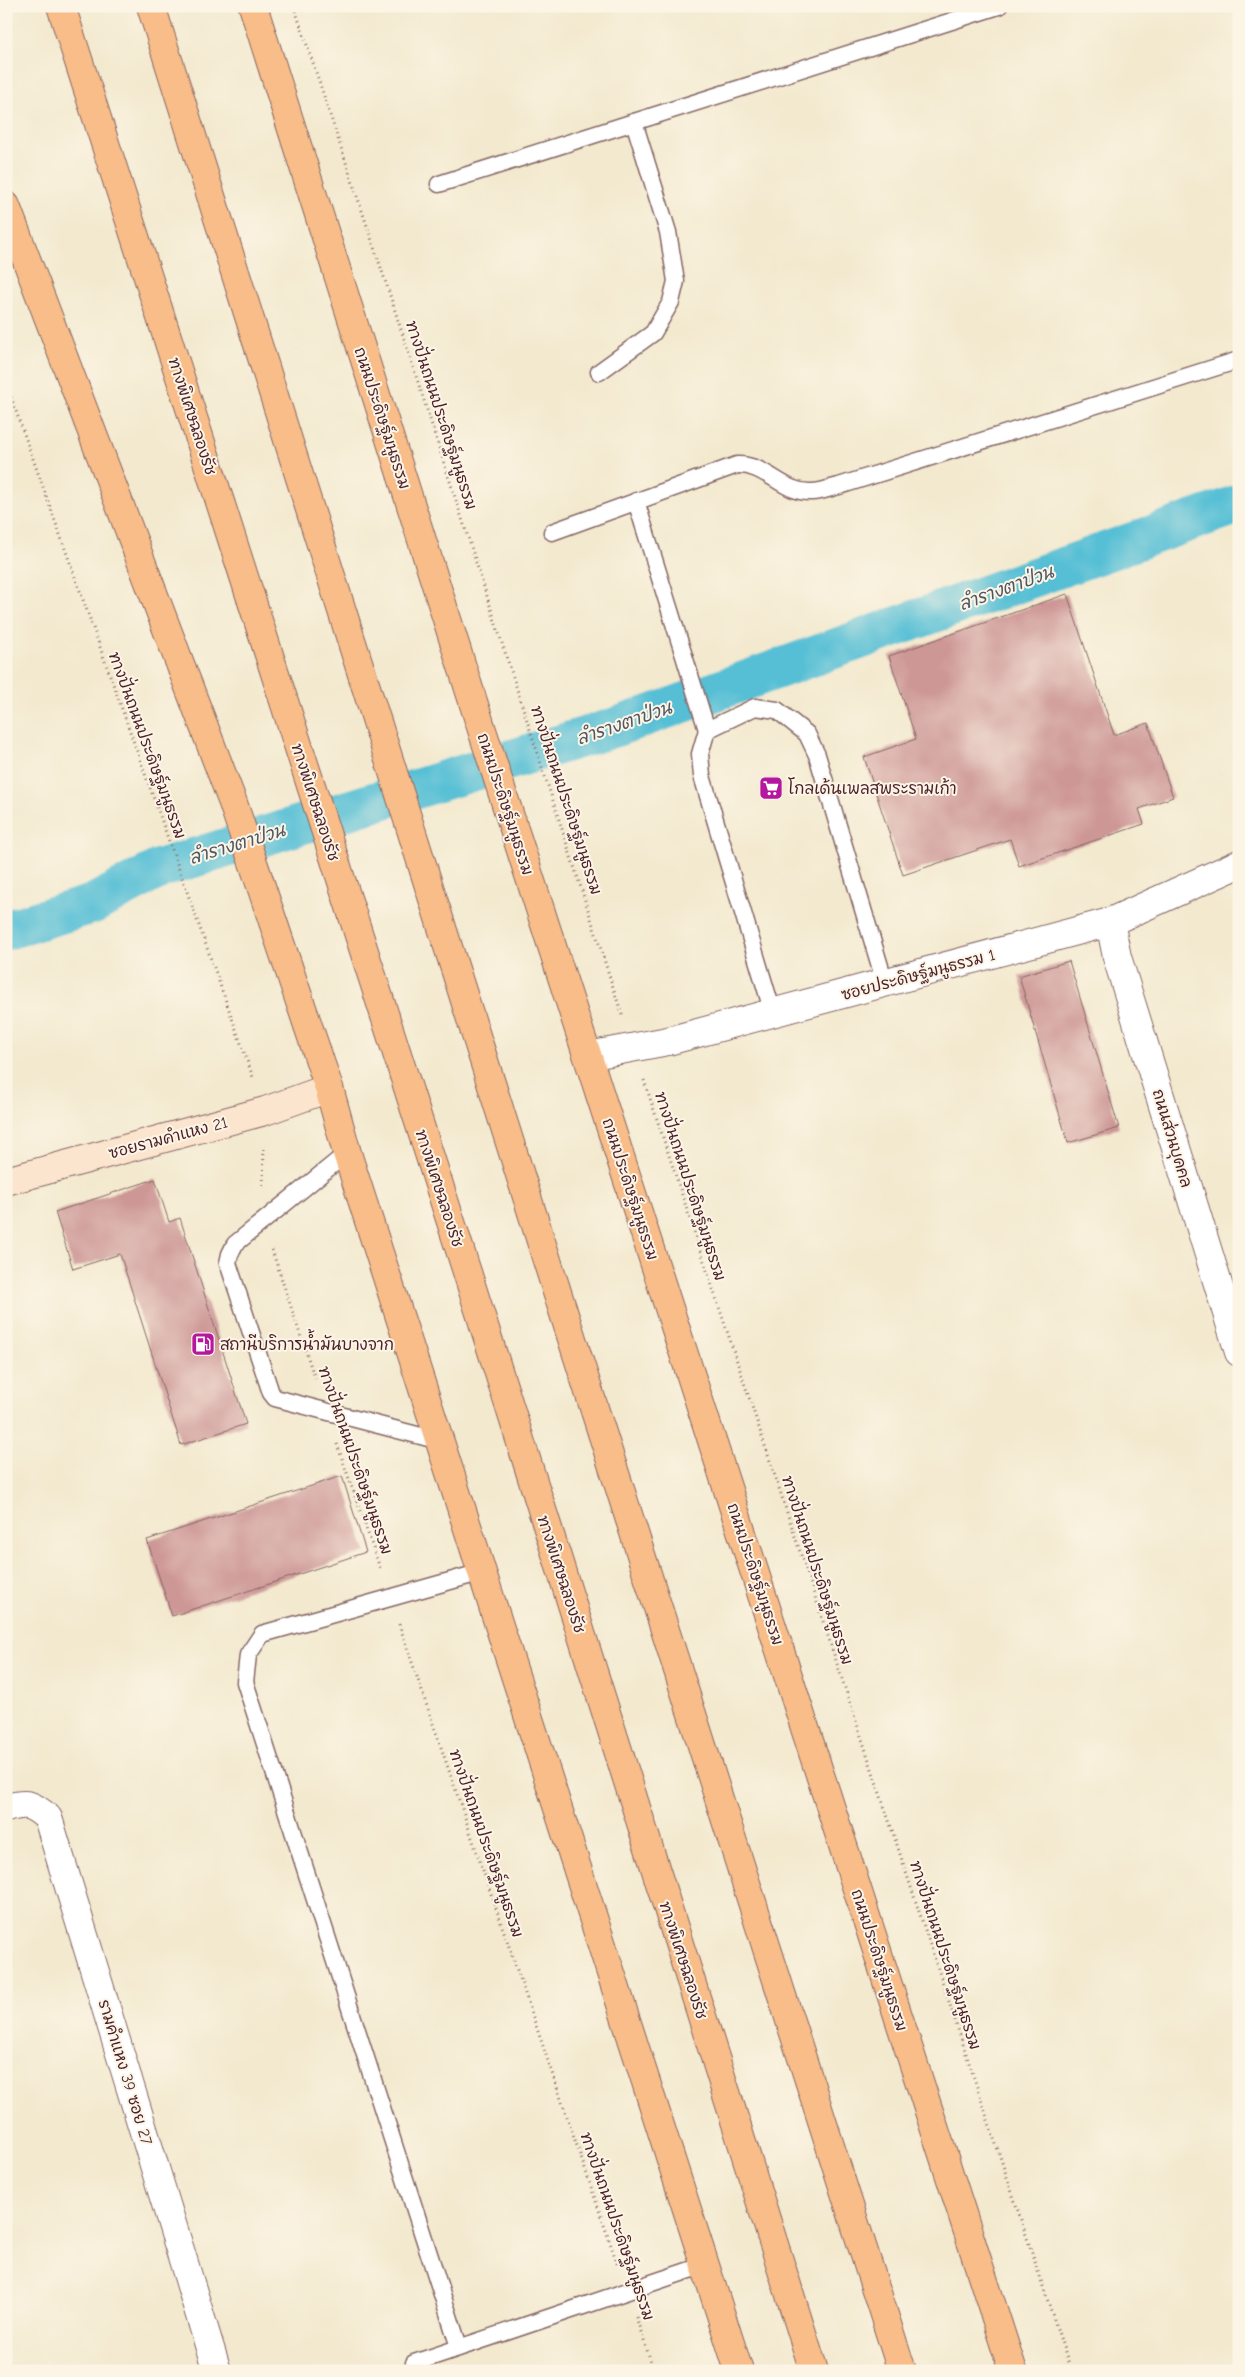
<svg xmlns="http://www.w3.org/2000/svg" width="1245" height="2377" viewBox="0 0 1245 2377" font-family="'Comic Neue','Playpen Sans Thai',sans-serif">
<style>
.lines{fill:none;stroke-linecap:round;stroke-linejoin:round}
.canal{stroke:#57bfd5;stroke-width:40}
.building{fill:#cd9796}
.lane-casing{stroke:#856664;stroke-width:19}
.street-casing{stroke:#856664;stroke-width:30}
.secondary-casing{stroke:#856664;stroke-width:30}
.primary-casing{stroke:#856664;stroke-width:30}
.highway-casing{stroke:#856664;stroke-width:30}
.path{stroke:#856664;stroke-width:3;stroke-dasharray:1 4;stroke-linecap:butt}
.lane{stroke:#fff;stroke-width:16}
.street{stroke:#fff;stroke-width:28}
.secondary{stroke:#fce5cf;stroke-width:28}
.primary{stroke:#f8bd88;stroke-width:28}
.highway{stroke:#f8bd88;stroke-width:28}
.labels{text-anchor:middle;stroke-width:4;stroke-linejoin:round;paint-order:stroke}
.street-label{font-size:16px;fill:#4a1f2b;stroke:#fcf5e5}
.poi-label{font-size:16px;fill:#4a1f2b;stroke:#fcf5e5;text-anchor:start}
.water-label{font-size:18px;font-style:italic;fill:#4f5766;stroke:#fcf5e5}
</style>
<rect width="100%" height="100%" fill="#fcf5e5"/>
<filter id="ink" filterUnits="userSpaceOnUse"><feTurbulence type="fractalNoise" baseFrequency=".02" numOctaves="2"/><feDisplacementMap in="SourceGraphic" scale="10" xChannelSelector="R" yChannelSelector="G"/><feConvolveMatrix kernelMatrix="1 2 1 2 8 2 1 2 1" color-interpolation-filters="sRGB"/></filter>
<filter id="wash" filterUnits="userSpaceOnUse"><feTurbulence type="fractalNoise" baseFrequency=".0096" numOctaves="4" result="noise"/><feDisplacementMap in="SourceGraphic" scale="20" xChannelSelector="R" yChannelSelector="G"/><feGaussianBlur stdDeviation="1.12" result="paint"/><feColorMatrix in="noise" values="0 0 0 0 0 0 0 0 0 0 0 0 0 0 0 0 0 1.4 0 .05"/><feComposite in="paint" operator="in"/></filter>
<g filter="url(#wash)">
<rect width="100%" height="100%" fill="#f3e9cf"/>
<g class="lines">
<path class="canal" d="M6,930L93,904L161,868L616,727L1239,504"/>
</g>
<g id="blocks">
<g class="building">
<path d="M1067,594L1114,735L1148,723L1173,797L1139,809L1144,824L1019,866L1010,839L903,875L864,757L916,739L889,656Z"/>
<path d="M1069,961L1119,1128L1068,1143L1019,976Z"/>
<path d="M155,1179L169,1222L180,1218L246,1424L181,1445L120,1254L73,1269L55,1212Z"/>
<path d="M342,1476L366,1552L172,1616L147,1540Z"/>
</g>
</g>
</g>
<g filter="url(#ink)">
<use href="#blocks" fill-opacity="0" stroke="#856664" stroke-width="1"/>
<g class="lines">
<g class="lane-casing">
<g id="lane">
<path d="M439,184L999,6"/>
<path d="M599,372L653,333L671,302L676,281L668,232L634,122"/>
<path d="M636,501L707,730"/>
<path d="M552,532L737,465C767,464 783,494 812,492C821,492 830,488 839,486L1239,360"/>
<path d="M773,1013L702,776L700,754L707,730L755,707L777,710L807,734L817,755L885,983"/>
<path d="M347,1153L235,1244L230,1254L228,1263L271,1393L275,1398L440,1441"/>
<path d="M459,2347L245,1682L248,1655L262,1634L482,1572"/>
<path d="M414,2363L705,2265"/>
</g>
</g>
<g class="street-casing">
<g id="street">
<path d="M1110,922L1117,957L1239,1352"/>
<path d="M588,1056L668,1041L1110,922L1239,864"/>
<path d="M6,1808C27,1802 32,1804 48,1818L217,2371"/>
</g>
</g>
<g class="secondary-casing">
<path id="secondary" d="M6,1181L265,1111L329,1088"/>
</g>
<g class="primary-casing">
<g id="primary">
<path d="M253,6L482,730L1013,2371"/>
<path d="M6,206L233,803L329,1088L347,1153L739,2371"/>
</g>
</g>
<g class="highway-casing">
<g id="highway">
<path d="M61,6L467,1272L814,2371"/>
<path d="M151,6L557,1292L902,2371"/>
</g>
</g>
<g class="path">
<path d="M294,6L387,286L622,1015"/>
<path d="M6,383L254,1080"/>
<path d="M644,1080L1071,2371"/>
<path d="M263,1185L264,1146"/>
<path d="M272,1250L315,1379"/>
<path d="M337,1444L381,1571"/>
<path d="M399,1624L618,2266"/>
<path d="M636,2317L654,2371"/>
</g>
<use href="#lane" class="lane"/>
<use href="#street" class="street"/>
<use href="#secondary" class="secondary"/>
<use href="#primary" class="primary"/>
<use href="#highway" class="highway"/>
</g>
</g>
<defs>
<g id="supermarket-square" transform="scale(1.25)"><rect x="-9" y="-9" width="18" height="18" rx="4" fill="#b5179e" stroke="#fcf5e5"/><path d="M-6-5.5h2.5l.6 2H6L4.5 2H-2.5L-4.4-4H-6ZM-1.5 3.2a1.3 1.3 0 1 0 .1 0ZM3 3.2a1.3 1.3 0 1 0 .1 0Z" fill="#fff"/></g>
<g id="fuel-square" transform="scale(1.25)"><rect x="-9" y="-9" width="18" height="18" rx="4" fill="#b5179e" stroke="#fcf5e5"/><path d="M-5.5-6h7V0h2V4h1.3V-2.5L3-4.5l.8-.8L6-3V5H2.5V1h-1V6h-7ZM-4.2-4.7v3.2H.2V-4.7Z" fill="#fff"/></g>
</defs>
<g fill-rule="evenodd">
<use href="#supermarket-square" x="771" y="788"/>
<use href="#fuel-square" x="203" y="1344"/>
</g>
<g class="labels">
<g class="street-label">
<text transform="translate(442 415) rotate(72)" y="6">ทางปั่นถนนประดิษฐ์มนูธรรม</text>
<text transform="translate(193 416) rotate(72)" y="6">ทางพิเศษฉลองรัช</text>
<text transform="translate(383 418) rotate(72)" y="6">ถนนประดิษฐ์มนูธรรม</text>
<text transform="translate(148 745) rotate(70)" y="6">ทางปั่นถนนประดิษฐ์มนูธรรม</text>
<text transform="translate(567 800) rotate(72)" y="6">ทางปั่นถนนประดิษฐ์มนูธรรม</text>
<text transform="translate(316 802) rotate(72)" y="6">ทางพิเศษฉลองรัช</text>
<text transform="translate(506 804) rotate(72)" y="6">ถนนประดิษฐ์มนูธรรม</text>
<text transform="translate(918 974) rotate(-15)" y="6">ซอยประดิษฐ์มนูธรรม 1</text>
<text transform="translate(168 1137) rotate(-15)" y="6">ซอยรามคำแหง 21</text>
<text transform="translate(1173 1138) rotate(73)" y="6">ถนนส่วนบุคคล</text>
<text transform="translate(691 1186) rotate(72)" y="6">ทางปั่นถนนประดิษฐ์มนูธรรม</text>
<text transform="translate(440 1188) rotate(72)" y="6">ทางพิเศษฉลองรัช</text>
<text transform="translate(631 1189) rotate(72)" y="6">ถนนประดิษฐ์มนูธรรม</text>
<text transform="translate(356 1460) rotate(71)" y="6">ทางปั่นถนนประดิษฐ์มนูธรรม</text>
<text transform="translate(818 1570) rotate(72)" y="6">ทางปั่นถนนประดิษฐ์มนูธรรม</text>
<text transform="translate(562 1574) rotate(72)" y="6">ทางพิเศษฉลองรัช</text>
<text transform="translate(756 1574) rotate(72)" y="6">ถนนประดิษฐ์มนูธรรม</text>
<text transform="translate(487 1843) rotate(71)" y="6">ทางปั่นถนนประดิษฐ์มนูธรรม</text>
<text transform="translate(946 1955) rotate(72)" y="6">ทางปั่นถนนประดิษฐ์มนูธรรม</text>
<text transform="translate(684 1960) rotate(72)" y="6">ทางพิเศษฉลองรัช</text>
<text transform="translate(880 1960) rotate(72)" y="6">ถนนประดิษฐ์มนูธรรม</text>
<text transform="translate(126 2072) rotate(73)" y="6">รามคำแหง 39 ซอย 27</text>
<text transform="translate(618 2226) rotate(71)" y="6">ทางปั่นถนนประดิษฐ์มนูธรรม</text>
</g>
<g class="poi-label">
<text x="788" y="794">โกลเด้นเพลสพระรามเก้า</text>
<text x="220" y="1350">สถานีบริการน้ำมันบางจาก</text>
</g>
<g class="water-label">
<text transform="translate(1006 588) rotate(-20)" y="6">ลำรางตาป่วน</text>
<text transform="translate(624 723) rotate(-19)" y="6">ลำรางตาป่วน</text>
<text transform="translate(237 844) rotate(-17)" y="6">ลำรางตาป่วน</text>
</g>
</g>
<rect width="1245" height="2377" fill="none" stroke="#fcf5e5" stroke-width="25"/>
</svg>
